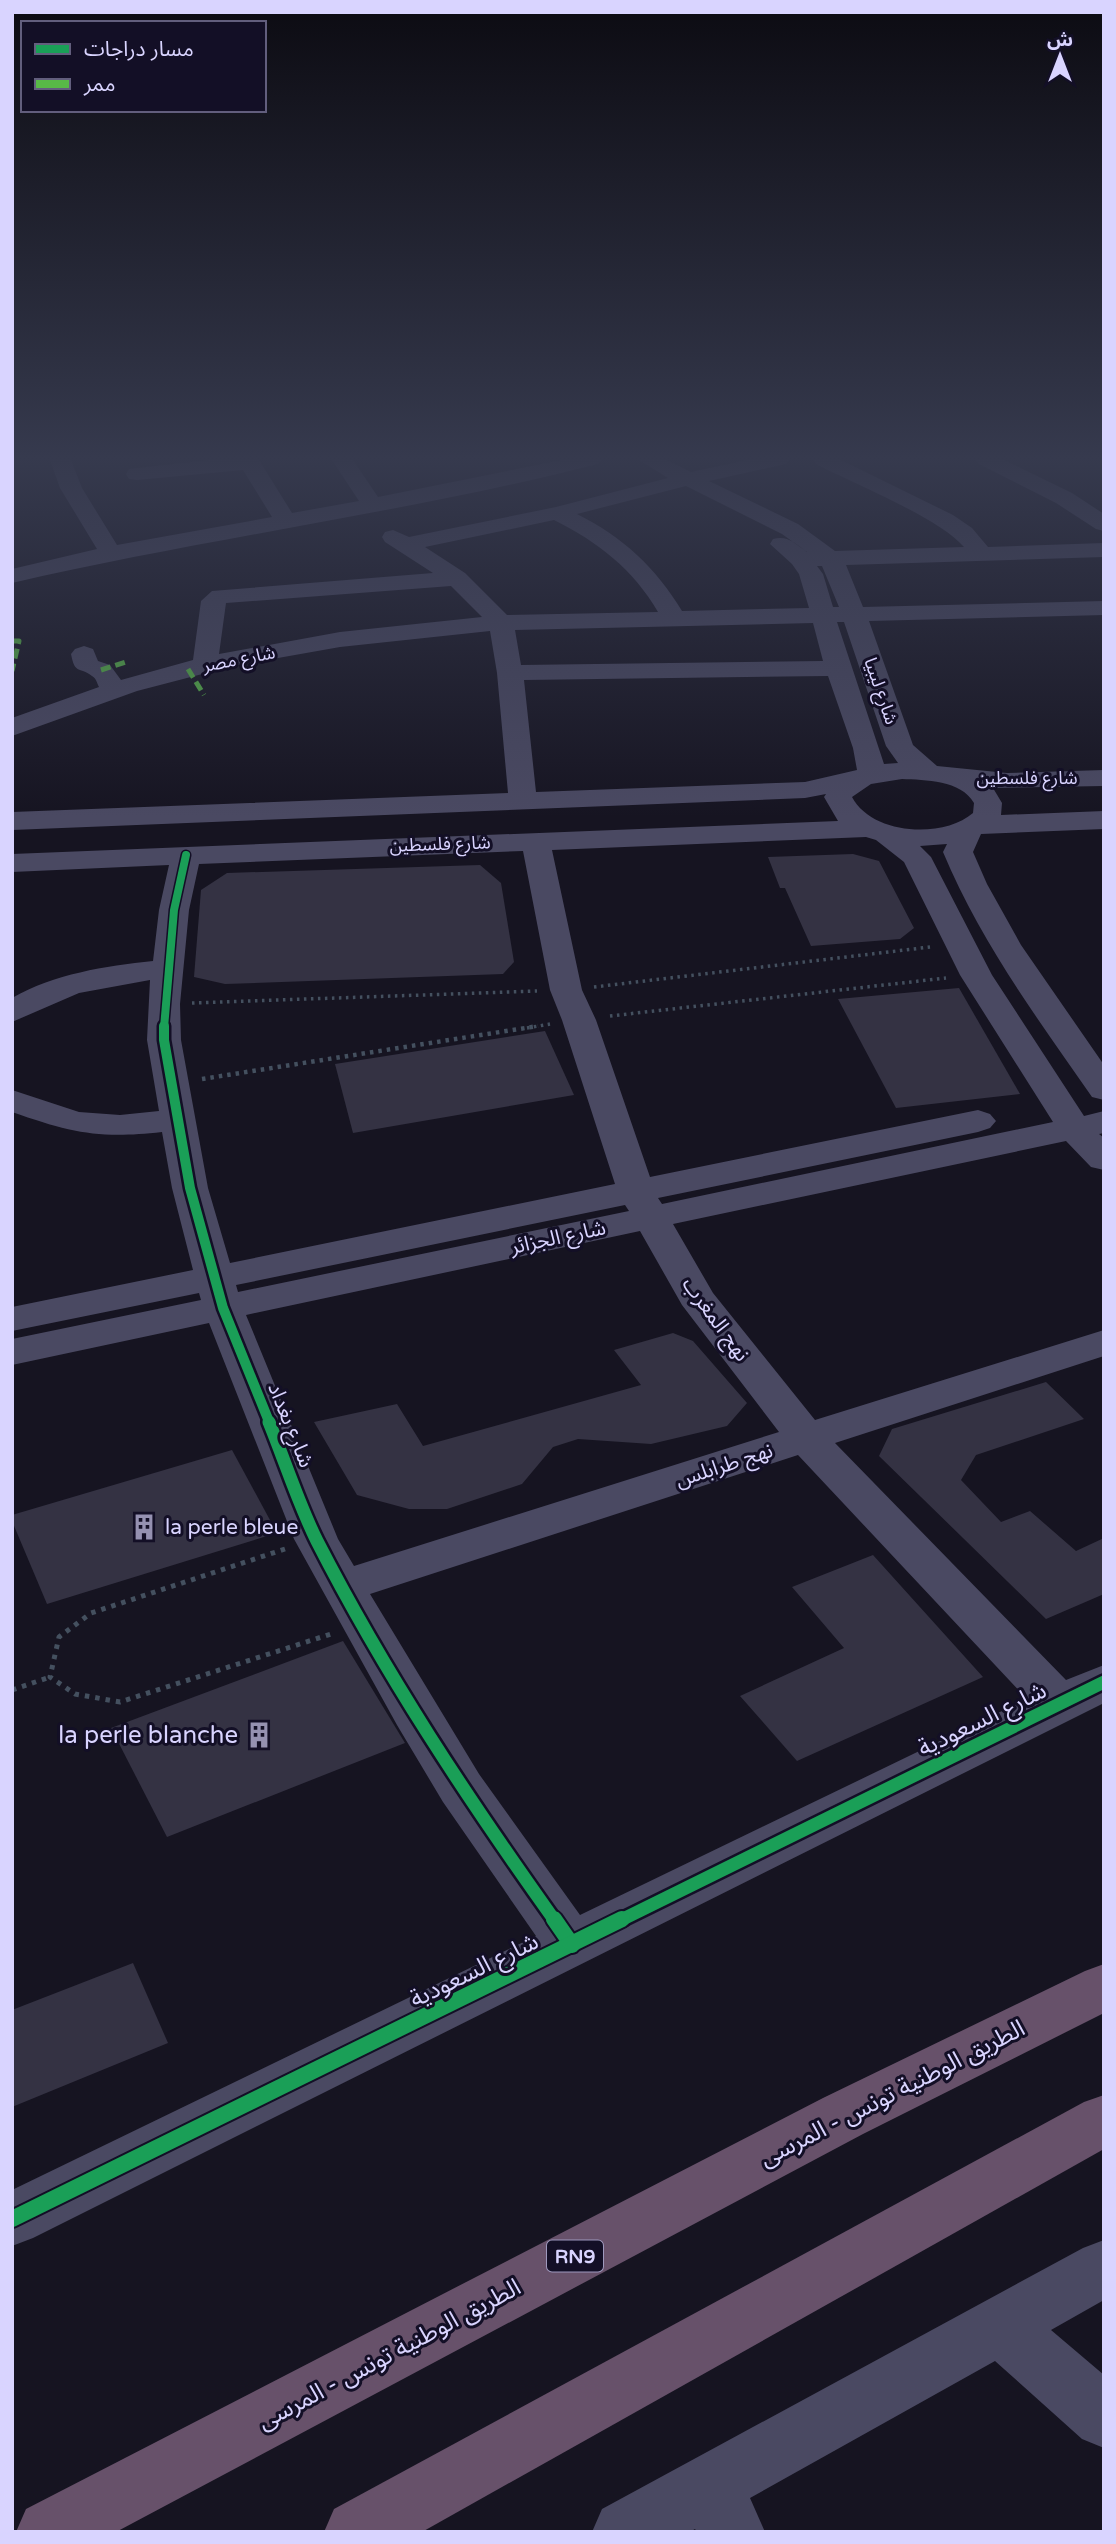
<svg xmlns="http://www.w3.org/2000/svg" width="1116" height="2544" viewBox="0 0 1116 2544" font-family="'Varela Round','Noto Sans Arabic',sans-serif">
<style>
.building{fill:#343243}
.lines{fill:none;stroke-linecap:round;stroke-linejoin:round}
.path-far2{stroke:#44505f;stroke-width:3.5;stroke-dasharray:2.5 4.5;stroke-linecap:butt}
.path-far1{stroke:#44505f;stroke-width:4.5;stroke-dasharray:3.5 5;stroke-linecap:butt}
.path{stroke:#44505f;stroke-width:5;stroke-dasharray:4.5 6;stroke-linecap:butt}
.minor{fill:#4a4962;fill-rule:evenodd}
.highway{fill:#67516a;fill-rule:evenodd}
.quiet{stroke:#58b947;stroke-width:5;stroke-dasharray:10 5;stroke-linecap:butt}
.cycleway-far3-casing{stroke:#130f26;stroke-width:11}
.cycleway-far2-casing{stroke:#130f26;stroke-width:15}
.cycleway-far1-casing{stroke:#130f26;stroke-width:18}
.cycleway-casing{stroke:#130f26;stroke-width:20}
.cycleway-far3{stroke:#1a9f57;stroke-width:8}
.cycleway-far2{stroke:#1a9f57;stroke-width:10}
.cycleway-far1{stroke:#1a9f57;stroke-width:13}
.cycleway{stroke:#1a9f57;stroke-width:16}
.labels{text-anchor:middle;stroke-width:6;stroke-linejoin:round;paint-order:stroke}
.far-street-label{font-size:18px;fill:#d9d4ff;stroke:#130f26}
.shield{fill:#130f26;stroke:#9e99be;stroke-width:2}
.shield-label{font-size:19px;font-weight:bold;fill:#d9d4ff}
.street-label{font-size:21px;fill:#d9d4ff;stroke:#130f26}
.poi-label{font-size:21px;fill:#d9d4ff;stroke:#130f26;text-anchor:start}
.near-street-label{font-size:24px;fill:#d9d4ff;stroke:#130f26}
.near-poi-label{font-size:24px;fill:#d9d4ff;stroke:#130f26;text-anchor:end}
</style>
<rect width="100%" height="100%" fill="#161421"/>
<g class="building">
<path d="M853,854L879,861L914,928L900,939L811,946L785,888H780L768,857Z"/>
<path d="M480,865L501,883L514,962L503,974L225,984L194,977L201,890L227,873Z"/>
<path d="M959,988L1020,1094L896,1108L838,999Z"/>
<path d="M545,1031L574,1095L353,1133L335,1064Z"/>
<path d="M673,1333L693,1341L747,1403L727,1426L651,1444L578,1439L553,1447L522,1484L447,1509H409L357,1495L314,1422L397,1404L423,1446L641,1385L614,1350Z"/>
<path d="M1046,1382L1084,1419L976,1455L961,1480L1001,1522L1030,1511L1076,1551L1104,1538V1594L1046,1619L879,1456L892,1429Z"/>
<path d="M232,1450L277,1533L47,1604L12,1521V1515Z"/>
<path d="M873,1555L983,1677L797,1761L740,1696L844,1648L792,1587Z"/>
<path d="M343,1641L405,1743L167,1837L111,1728Z"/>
<path d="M133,1963L168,2043L12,2107V2010Z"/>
</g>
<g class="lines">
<g class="path-far2">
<path d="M594,987L930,947"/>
<path d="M192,1003L537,991"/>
<path d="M610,1016L946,978"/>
<path d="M527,1028L550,1024"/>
</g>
<path class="path-far1" d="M202,1079L538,1026"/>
<g class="path">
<path d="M285,1549L91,1613L59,1637L50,1677L75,1694L120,1702L331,1634"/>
<path d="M12,1690L50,1677"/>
</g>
<g class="minor">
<path d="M50,460H71L82,488L117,545L272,517L243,470L137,480L129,479L126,474L129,469L137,468L210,460H259L292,513L359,501L332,460H353L378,497L562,460H601L598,464C405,513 206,538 12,583V569L97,549L60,488Z"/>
<path d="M639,460H667L691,472L747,460H789L786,464L709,481L798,524L835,551L964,547C938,517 854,484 816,464L813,460H841L953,515L972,528L988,547L1104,543V557L846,565L863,607L1104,601V615L869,621L913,745L937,766L1007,773L1104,770V786L993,788L1002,803L1001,815L1104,811V829L981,834L973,852L987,884L1021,945L1104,1065V1100L1092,1097C1037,1018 980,941 943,852L947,844L920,846L931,857L992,975L1084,1116L1104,1111V1133L1099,1134L1104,1138V1170L1091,1167L1066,1141L673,1224L713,1293L815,1420L1104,1330V1356L835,1443L1066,1680L1104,1665V1703L33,2238L12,2246V2190L536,1936L443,1802L397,1725L294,1539L209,1323L12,1365V1339L201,1300L199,1293L12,1331V1307L193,1270L172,1188L162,1132C99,1139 72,1133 12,1112V1090L79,1112L120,1115L159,1111L147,1040L150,980L79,993L12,1022V998C54,974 105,966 153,961L159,910L169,865L12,872V854L838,821L824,797L826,794L805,798L12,830V812L508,793L497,673L490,631L340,647L233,666L137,691L12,736V718L99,687C97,683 96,678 92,676C79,666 75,675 71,654L75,649L84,646L93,649L98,661L110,665L121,680L193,660L201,601L212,591L433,573L385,542L382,537L385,532L393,530L409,537L556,507L668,478ZM686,486L782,534L807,552C796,544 788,535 773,539L770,544L792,564L799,574L809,608L682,611C656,568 623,537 577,514ZM554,520C598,542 633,569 658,612L507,615L465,573L425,547ZM817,566H822L839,607H833L823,574ZM451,586L482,617L340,632L219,654L226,603ZM837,622H844L886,746L898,763L884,764ZM813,623L823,661L521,665L515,630ZM828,676L853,748L857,770L805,782L536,792L524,680ZM902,779C925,780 961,780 974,803L973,813C943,839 872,835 852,797L871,784ZM866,837L876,840L904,862L960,975L1053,1122L662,1204L658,1198L978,1132L990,1128L996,1121L990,1114L978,1110L650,1177L596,1020L582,990L552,850ZM523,851L550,990L562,1020L615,1184L230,1263L208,1188L181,1040L180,1004L189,910L199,864ZM625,1205L629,1211L238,1292L236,1285ZM640,1231L682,1305L779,1432L354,1566L338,1539L246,1315ZM798,1455L1027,1699L580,1915L479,1774L370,1594Z"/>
<path d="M976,460H1004L1072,493L1104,514V531L1096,529L1056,503L979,464Z"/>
<path d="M1104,2240V2300L1051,2330L1104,2375V2448L1082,2439L995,2361L750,2498L765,2532H697L695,2529L690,2532H592L602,2509L1083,2248Z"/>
</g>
<g class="highway">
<path d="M1104,1964V2013L863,2134L116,2532H16L26,2509L823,2098L1085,1971Z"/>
<path d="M1104,2095V2149L422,2532H324L334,2509L1084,2102Z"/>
</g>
<g class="quiet">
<path d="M12,641H19L12,671"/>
<path d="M188,669L204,695"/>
<path d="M101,670L126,662"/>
</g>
<g class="cycleway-far3-casing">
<path id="cycleway-far3" d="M164,1028L174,910L186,855"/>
</g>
<g class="cycleway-far2-casing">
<path id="cycleway-far2" d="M164,1026V1040L190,1188L223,1308L270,1424"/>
</g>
<g class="cycleway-far1-casing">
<g id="cycleway-far1">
<path d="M269,1422C285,1461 298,1503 317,1541C385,1674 468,1799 555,1921"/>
<path d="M619,1921L1104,1682"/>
</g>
</g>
<g class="cycleway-casing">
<g id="cycleway">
<path d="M554,1919L572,1945"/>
<path d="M12,2219L622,1919"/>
</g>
</g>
<use href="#cycleway-far3" class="cycleway-far3"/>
<use href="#cycleway-far2" class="cycleway-far2"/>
<use href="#cycleway-far1" class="cycleway-far1"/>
<use href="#cycleway" class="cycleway"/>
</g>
<linearGradient id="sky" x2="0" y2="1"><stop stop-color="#0c0b12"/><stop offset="0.56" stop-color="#363a4e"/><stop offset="1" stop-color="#363a4e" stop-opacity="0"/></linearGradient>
<rect width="1116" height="817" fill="url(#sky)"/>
<defs>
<g id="building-bare" transform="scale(2.1)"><path d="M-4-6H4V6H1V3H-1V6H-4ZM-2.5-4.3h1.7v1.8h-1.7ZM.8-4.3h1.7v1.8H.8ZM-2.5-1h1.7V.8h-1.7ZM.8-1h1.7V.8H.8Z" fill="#9591b1" stroke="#130f26" stroke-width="2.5" paint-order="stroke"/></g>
</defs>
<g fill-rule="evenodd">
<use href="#building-bare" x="144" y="1527"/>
<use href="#building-bare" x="259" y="1735"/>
</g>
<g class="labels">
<g class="far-street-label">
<text transform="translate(239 659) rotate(-11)" y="6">شارع مصر</text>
<text transform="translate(881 691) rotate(71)" y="6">شارع ليبيا</text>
<text x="1027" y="784">شارع فلسطين</text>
<text transform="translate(440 844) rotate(-2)" y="6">شارع فلسطين</text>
</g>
<rect class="shield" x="547" y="2240.5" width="56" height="31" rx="5"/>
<g class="shield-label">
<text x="575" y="2263">RN9</text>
</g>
<g class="street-label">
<text transform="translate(558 1237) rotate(-12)" y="7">شارع الجزائر</text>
<text transform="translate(716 1319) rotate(54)" y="7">نهج المغرب</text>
<text transform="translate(291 1425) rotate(68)" y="7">شارع بغداد</text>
<text transform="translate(724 1465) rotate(-18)" y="7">نهج طرابلس</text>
</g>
<g class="poi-label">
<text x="165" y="1534">la perle bleue</text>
</g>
<g class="near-street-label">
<text transform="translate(982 1719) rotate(-26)" y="8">شارع السعودية</text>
<text transform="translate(474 1970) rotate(-26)" y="8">شارع السعودية</text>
<text transform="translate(892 2093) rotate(-27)" y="8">الطريق الوطنية تونس - المرسى</text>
<text transform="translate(389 2354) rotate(-28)" y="8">الطريق الوطنية تونس - المرسى</text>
</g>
<g class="near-poi-label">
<text x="238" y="1743">la perle blanche</text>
</g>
</g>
<rect width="1116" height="2544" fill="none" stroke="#d9d4ff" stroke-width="28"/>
<rect x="21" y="21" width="245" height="91" fill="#130f26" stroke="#625e7d" stroke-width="2"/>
<rect x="35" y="44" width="35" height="10" fill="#1a9f57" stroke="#625e7d" stroke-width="2"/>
<text x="84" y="56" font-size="21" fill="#d9d4ff">مسار دراجات</text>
<rect x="35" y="79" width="35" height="10" fill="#58b947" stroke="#625e7d" stroke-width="2"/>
<text x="84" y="91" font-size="21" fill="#d9d4ff">ممر</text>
<g transform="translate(1060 56)" stroke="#130f26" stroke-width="5" paint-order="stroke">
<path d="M0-5L12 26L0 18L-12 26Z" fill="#d9d4ff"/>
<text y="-10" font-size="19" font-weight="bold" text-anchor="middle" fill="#d9d4ff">ش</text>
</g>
</svg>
